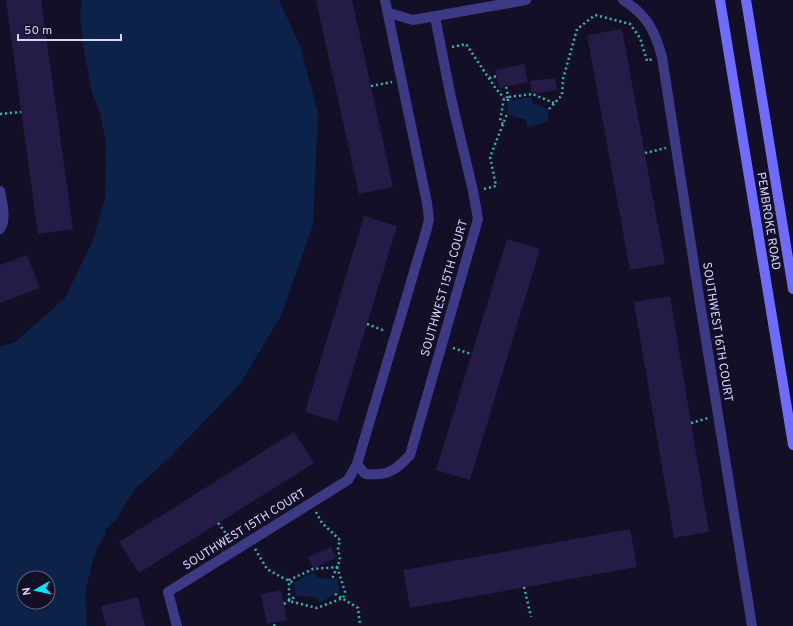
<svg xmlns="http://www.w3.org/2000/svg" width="793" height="626" viewBox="0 0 793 626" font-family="Overpass,sans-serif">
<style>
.water{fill:#0c2248;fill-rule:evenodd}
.building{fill:#241b47}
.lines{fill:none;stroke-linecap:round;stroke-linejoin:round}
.path{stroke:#2fb8b0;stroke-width:2.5;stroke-dasharray:2 3;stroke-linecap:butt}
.minor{stroke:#3d3a85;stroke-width:10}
.secondary{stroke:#6f6bff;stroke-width:10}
.labels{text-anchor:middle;stroke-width:3;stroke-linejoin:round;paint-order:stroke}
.street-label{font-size:12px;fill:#d9d4ff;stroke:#130f26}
</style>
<rect width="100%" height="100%" fill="#130f26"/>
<g class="water">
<path d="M82,0H279L300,46L318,113L313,225L281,316L240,384L168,459L135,489L115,521L105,530V535L98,546L92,563L85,594L87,626H0V347L15,342L65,298L93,240L105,198L106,144L100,113L92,93L84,51L80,16ZM24,578H48V602H24Z"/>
<path d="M531,97L533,104L549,109L547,122L527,127L526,120L507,114L508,101Z"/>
<path d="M313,572L318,578L337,579L340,592L319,603L315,597L296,596L294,583Z"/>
</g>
<g class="building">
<path d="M6,0H41L73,229L38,234Z"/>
<path d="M316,0H352L393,187L359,194Z"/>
<path d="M622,29L665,264L630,270L587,35Z"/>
<path d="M524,64L528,82L499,88L495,70Z"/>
<path d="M555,78L557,90L532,94L530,81Z"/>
<path d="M364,216L397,226L337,422L305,412Z"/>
<path d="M507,239L540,249L470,480L436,470Z"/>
<path d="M27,255L40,288L0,303V265Z"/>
<path d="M670,296L709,532L674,538L634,302Z"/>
<path d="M294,432L314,463L139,573L119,542Z"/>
<path d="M630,529L637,567L410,608L403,570Z"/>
<path d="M331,547L336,558L313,569L308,557Z"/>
<path d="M281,590L287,620L267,624L261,594Z"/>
<path d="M138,597L145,626H106L101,606Z"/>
</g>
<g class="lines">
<g class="path">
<path d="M452,47L466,44L496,89L504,98"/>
<path d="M489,78L497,76"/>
<path d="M371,86L392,82"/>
<path d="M508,101V97L532,94L554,103"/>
<path d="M549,109L562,95L563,79L577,29L595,15L630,24L640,38L647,61L652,59"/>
<path d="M0,114L21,112"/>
<path d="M503,124L500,121L504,98L508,97L506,86"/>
<path d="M645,153L666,148"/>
<path d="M484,189L496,186L490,157L507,114"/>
<path d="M367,324L385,331"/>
<path d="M453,348L471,354"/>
<path d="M691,423L708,418"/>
<path d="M316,512L322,523L340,540L338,548L340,560L332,579"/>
<path d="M218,523L231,540"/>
<path d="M255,549L267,569L281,577L294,583"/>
<path d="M337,567L345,592L343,598L317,608L289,601V580L313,569Z"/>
<path d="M524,587L531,617"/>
<path d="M335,594L358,608L360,626"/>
<path d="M284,604L296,596"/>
<path d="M274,626L275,623"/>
</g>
<g class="minor">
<path d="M623,0C647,15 655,31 662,57L697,284L752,626"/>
<path d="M389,13L413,20L526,0"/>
<path d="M0,191C2,203 7,218 0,229"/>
<path d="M357,464L365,474C388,476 395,471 410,455L478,219L473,191L451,98L435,17"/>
<path d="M177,626L168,592L348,480L357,464L427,228L429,219L427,203L385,0"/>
</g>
<g class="secondary">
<path d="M720,0L793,445"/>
<path d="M746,0L793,289"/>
</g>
</g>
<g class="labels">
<g class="street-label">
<text transform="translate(769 221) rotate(81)" y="4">PEMBROKE ROAD</text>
<text transform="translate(444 288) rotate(-74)" y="4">SOUTHWEST 15TH COURT</text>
<text transform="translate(718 332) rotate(81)" y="4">SOUTHWEST 16TH COURT</text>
<text transform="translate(244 529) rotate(-32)" y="4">SOUTHWEST 15TH COURT</text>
</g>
</g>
<g transform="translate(36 590) rotate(261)"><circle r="19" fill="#130f26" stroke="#625e7d"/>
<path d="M0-3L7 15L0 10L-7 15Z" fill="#00e5ff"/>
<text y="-6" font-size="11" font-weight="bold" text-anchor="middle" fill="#d9d4ff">N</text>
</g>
<path d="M18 34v6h103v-6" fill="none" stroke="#d9d4ff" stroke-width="2"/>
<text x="24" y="34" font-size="12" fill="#d9d4ff" stroke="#130f26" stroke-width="3" paint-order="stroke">50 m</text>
</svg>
